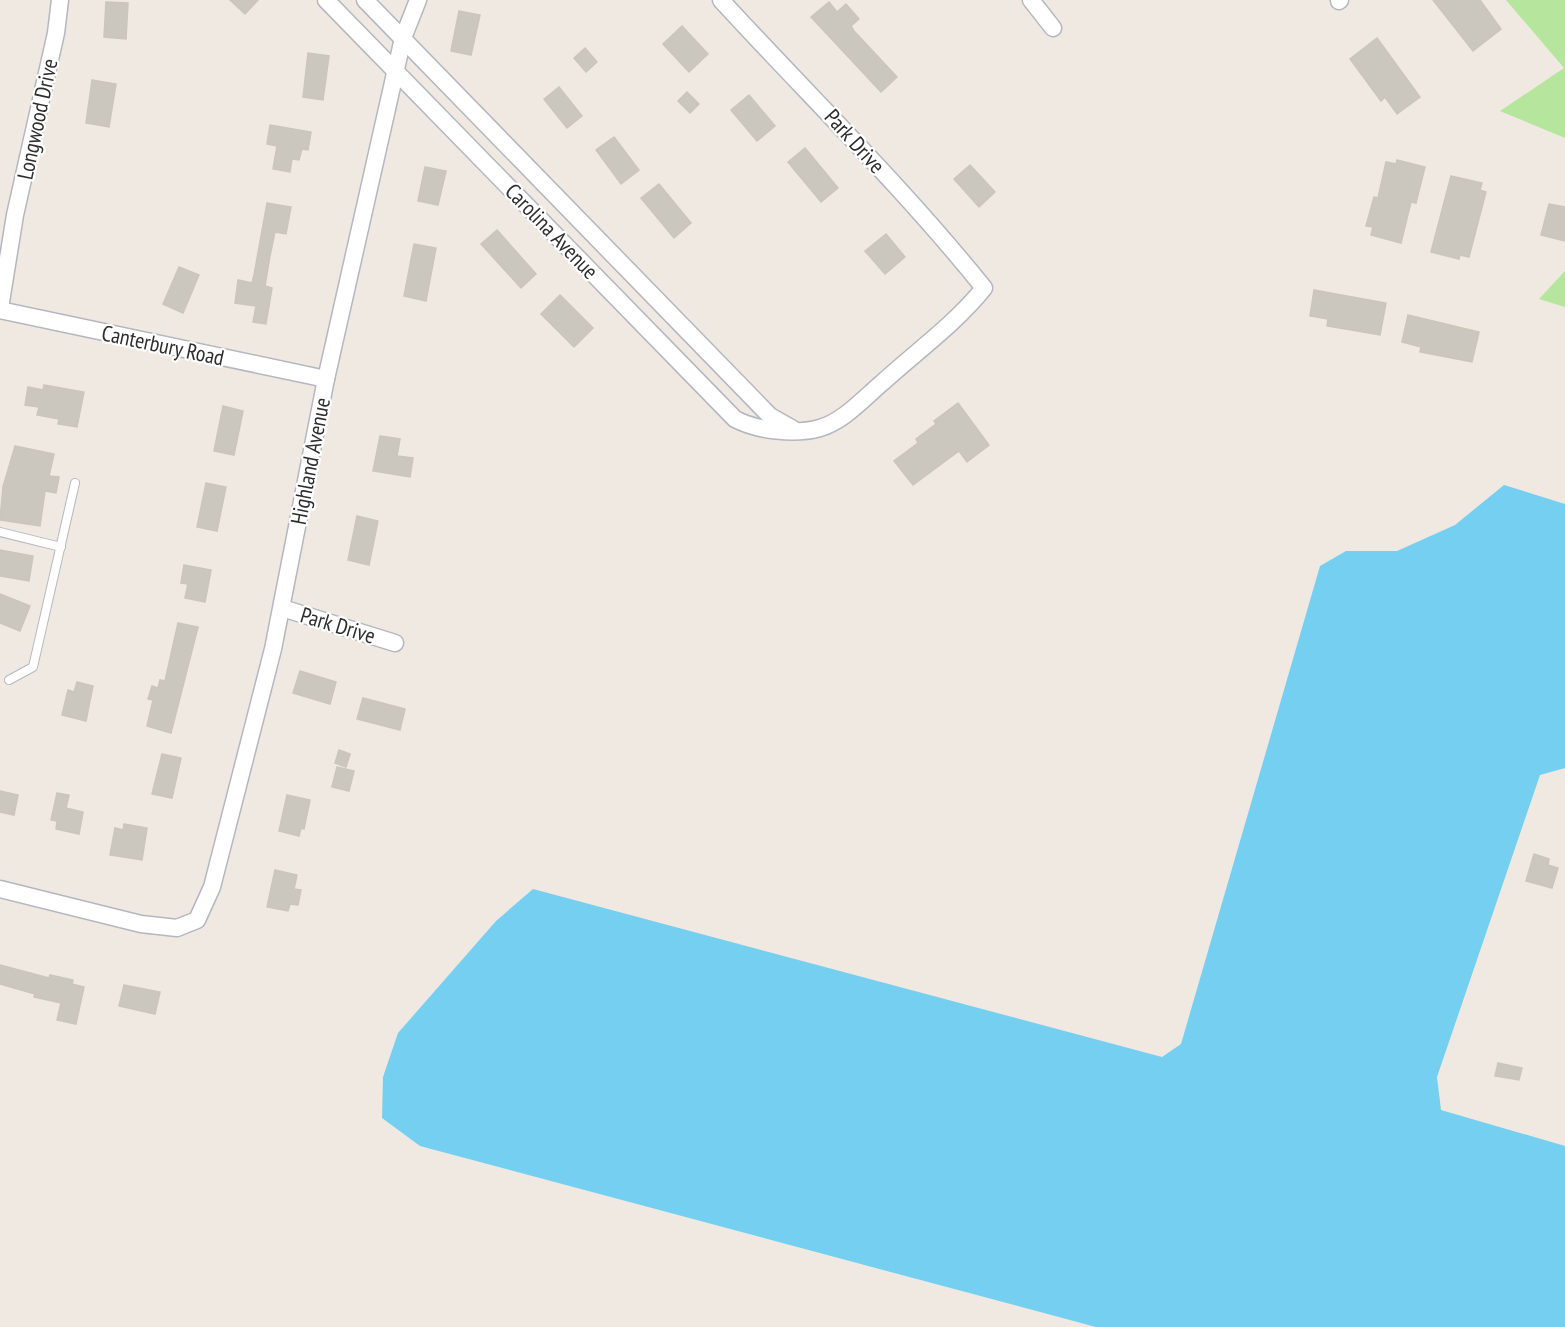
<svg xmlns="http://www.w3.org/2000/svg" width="1565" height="1327" viewBox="0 0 1565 1327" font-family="'PT Sans Narrow',sans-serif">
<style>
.green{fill:#b6e59e}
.water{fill:#75cff0}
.building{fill:#cbc7bf;stroke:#cbc5ba;stroke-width:1.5}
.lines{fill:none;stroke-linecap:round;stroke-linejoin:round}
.lane-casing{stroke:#b4b7c1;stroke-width:10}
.street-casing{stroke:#b4b7c1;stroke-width:19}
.lane{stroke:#fff;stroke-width:8}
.street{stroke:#fff;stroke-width:16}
.labels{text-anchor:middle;stroke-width:4.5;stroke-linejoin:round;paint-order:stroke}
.street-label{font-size:22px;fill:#2e2e2e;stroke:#fff}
</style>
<rect width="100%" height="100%" fill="#efe9e1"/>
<g class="green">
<path d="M1506,0H1565V138L1500,111L1564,68Z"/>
<path d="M1565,271V307L1539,299Z"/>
</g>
<path class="water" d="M1504,485L1565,504V768L1540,775L1437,1077L1441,1110L1565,1146V1327H1096L420,1146L382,1118L383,1077L398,1033L496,921L533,889L1162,1057L1181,1044L1320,566L1346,551H1397L1455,525Z"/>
<g class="building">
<path d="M230,0H258L245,14Z"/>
<path d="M1433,0H1480L1501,29L1473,51Z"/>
<path d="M106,2L128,3L126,39L104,37Z"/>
<path d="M829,2L837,12L846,4L859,19L851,26L854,31L897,77L881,92L811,17Z"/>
<path d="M459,11L480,15L471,55L451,51Z"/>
<path d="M682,26L708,54L689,72L663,44Z"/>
<path d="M1377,38L1420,97L1397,114L1385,97L1381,101L1350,59Z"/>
<path d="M585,48L597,62L586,72L574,58Z"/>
<path d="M308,53L329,56L323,100L303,97Z"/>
<path d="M92,80L116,84L109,127L86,123Z"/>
<path d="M559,87L582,116L567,128L544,99Z"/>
<path d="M687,92L699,104L690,113L678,101Z"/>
<path d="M749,95L775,126L757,141L731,110Z"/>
<path d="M270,125L311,132L308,150L302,149L299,160L292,159L290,172L273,169L277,146L267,144Z"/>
<path d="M614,137L639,170L621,184L596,150Z"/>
<path d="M805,148L838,188L821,202L788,162Z"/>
<path d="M1397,160L1425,167L1416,203L1411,202L1401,243L1371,235L1373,227L1366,226L1374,197L1378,198L1386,162L1396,164Z"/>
<path d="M970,165L995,192L979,207L954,179Z"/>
<path d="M425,167L446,171L438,205L418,201Z"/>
<path d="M1451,176L1482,183L1480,190L1486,192L1469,257L1460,255L1459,259L1431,252Z"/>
<path d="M659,184L691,223L674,238L641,198Z"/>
<path d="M267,203L291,207L286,234L275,232L270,256L265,286L272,288L266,324L253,322L256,306L235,303L238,280L252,283L254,275Z"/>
<path d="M1549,204L1565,207V241L1541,235Z"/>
<path d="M497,230L536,274L521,288L481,244Z"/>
<path d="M886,234L905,257L885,274L865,251Z"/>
<path d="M414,244L436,248L426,301L404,296Z"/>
<path d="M179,267L199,275L183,313L163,304Z"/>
<path d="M1314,290L1386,303L1380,335L1327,326L1328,319L1310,316Z"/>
<path d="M560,295L593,328L574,347L541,314Z"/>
<path d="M1408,315L1479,332L1472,362L1420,352L1421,347L1402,342Z"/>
<path d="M44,385L84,392L77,427L58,424L59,419L37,415L39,407L25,405L28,387L43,390Z"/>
<path d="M958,403L989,445L967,462L959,451L913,485L894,461L918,443L916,439L936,424L934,421Z"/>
<path d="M223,406L243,411L234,455L214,451Z"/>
<path d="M380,436L400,439L397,456L413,458L410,477L373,471Z"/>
<path d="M15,446L54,454L49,476L59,477L56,493L45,491L40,526L0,520L3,487Z"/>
<path d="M206,483L226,487L217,531L197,527Z"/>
<path d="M357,516L378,521L369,565L348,560Z"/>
<path d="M0,550L33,556L29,581L0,576Z"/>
<path d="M184,565L211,570L205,602L185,598L188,584L181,583Z"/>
<path d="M0,594L30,606L20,631L0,623Z"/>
<path d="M178,623L198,627L171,733L147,726L153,700L148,699L152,686L158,688L160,680L165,681Z"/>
<path d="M300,671L336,682L330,704L293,693Z"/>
<path d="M77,682L93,686L86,721L62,715L68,690L74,692Z"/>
<path d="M363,698L405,709L400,730L357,719Z"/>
<path d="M339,750L350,754L346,767L335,763Z"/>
<path d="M162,754L181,758L172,798L152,794Z"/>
<path d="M337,767L354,771L349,791L332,787Z"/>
<path d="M0,791L18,795L14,815L0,812Z"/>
<path d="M57,793L69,795L66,808L83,812L79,834L56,829L57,821L51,820Z"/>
<path d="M287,795L310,800L304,829L301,828L299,836L279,831Z"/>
<path d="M124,824L147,828L142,860L110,855L115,828L123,830Z"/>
<path d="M1534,854L1549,859L1548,865L1558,868L1552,888L1526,881Z"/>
<path d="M275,870L297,875L294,889L301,890L298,905L290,904L288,911L267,907Z"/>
<path d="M0,965L49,978L50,975L73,980L72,984L84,987L76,1024L57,1020L61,1003L34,997L35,994L0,984Z"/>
<path d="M124,985L160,992L155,1014L119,1006Z"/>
<path d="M1498,1063L1522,1068L1519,1080L1495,1076Z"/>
</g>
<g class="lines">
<g class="lane-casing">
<g id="lane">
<path d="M0,532L61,547"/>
<path d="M9,680L33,667L75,483"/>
</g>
</g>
<g class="street-casing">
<g id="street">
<path d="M326,0L735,419C758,431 795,435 820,428C844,421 864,398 883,382C917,351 955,324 984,288C902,186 809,96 721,0"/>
<path d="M365,0L770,416L793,429"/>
<path d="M1031,0L1053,28"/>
<path d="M1339,1L1340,0"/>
<path d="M0,308L15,215L56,33L60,0"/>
<path d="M0,310L326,379"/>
<path d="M282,608L395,643"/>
<path d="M0,889L141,924L177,928L197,920L212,887L273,649L326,379L403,38L418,0"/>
</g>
</g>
<use href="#lane" class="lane"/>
<use href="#street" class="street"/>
</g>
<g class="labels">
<g class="street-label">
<text transform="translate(37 119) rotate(-78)" y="8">Longwood Drive</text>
<text transform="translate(855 141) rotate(48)" y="8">Park Drive</text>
<text transform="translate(552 231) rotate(46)" y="8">Carolina Avenue</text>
<text transform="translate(163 345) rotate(12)" y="8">Canterbury Road</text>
<text transform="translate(310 461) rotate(-79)" y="8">Highland Avenue</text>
<text transform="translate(338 625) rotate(17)" y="8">Park Drive</text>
</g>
</g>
</svg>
